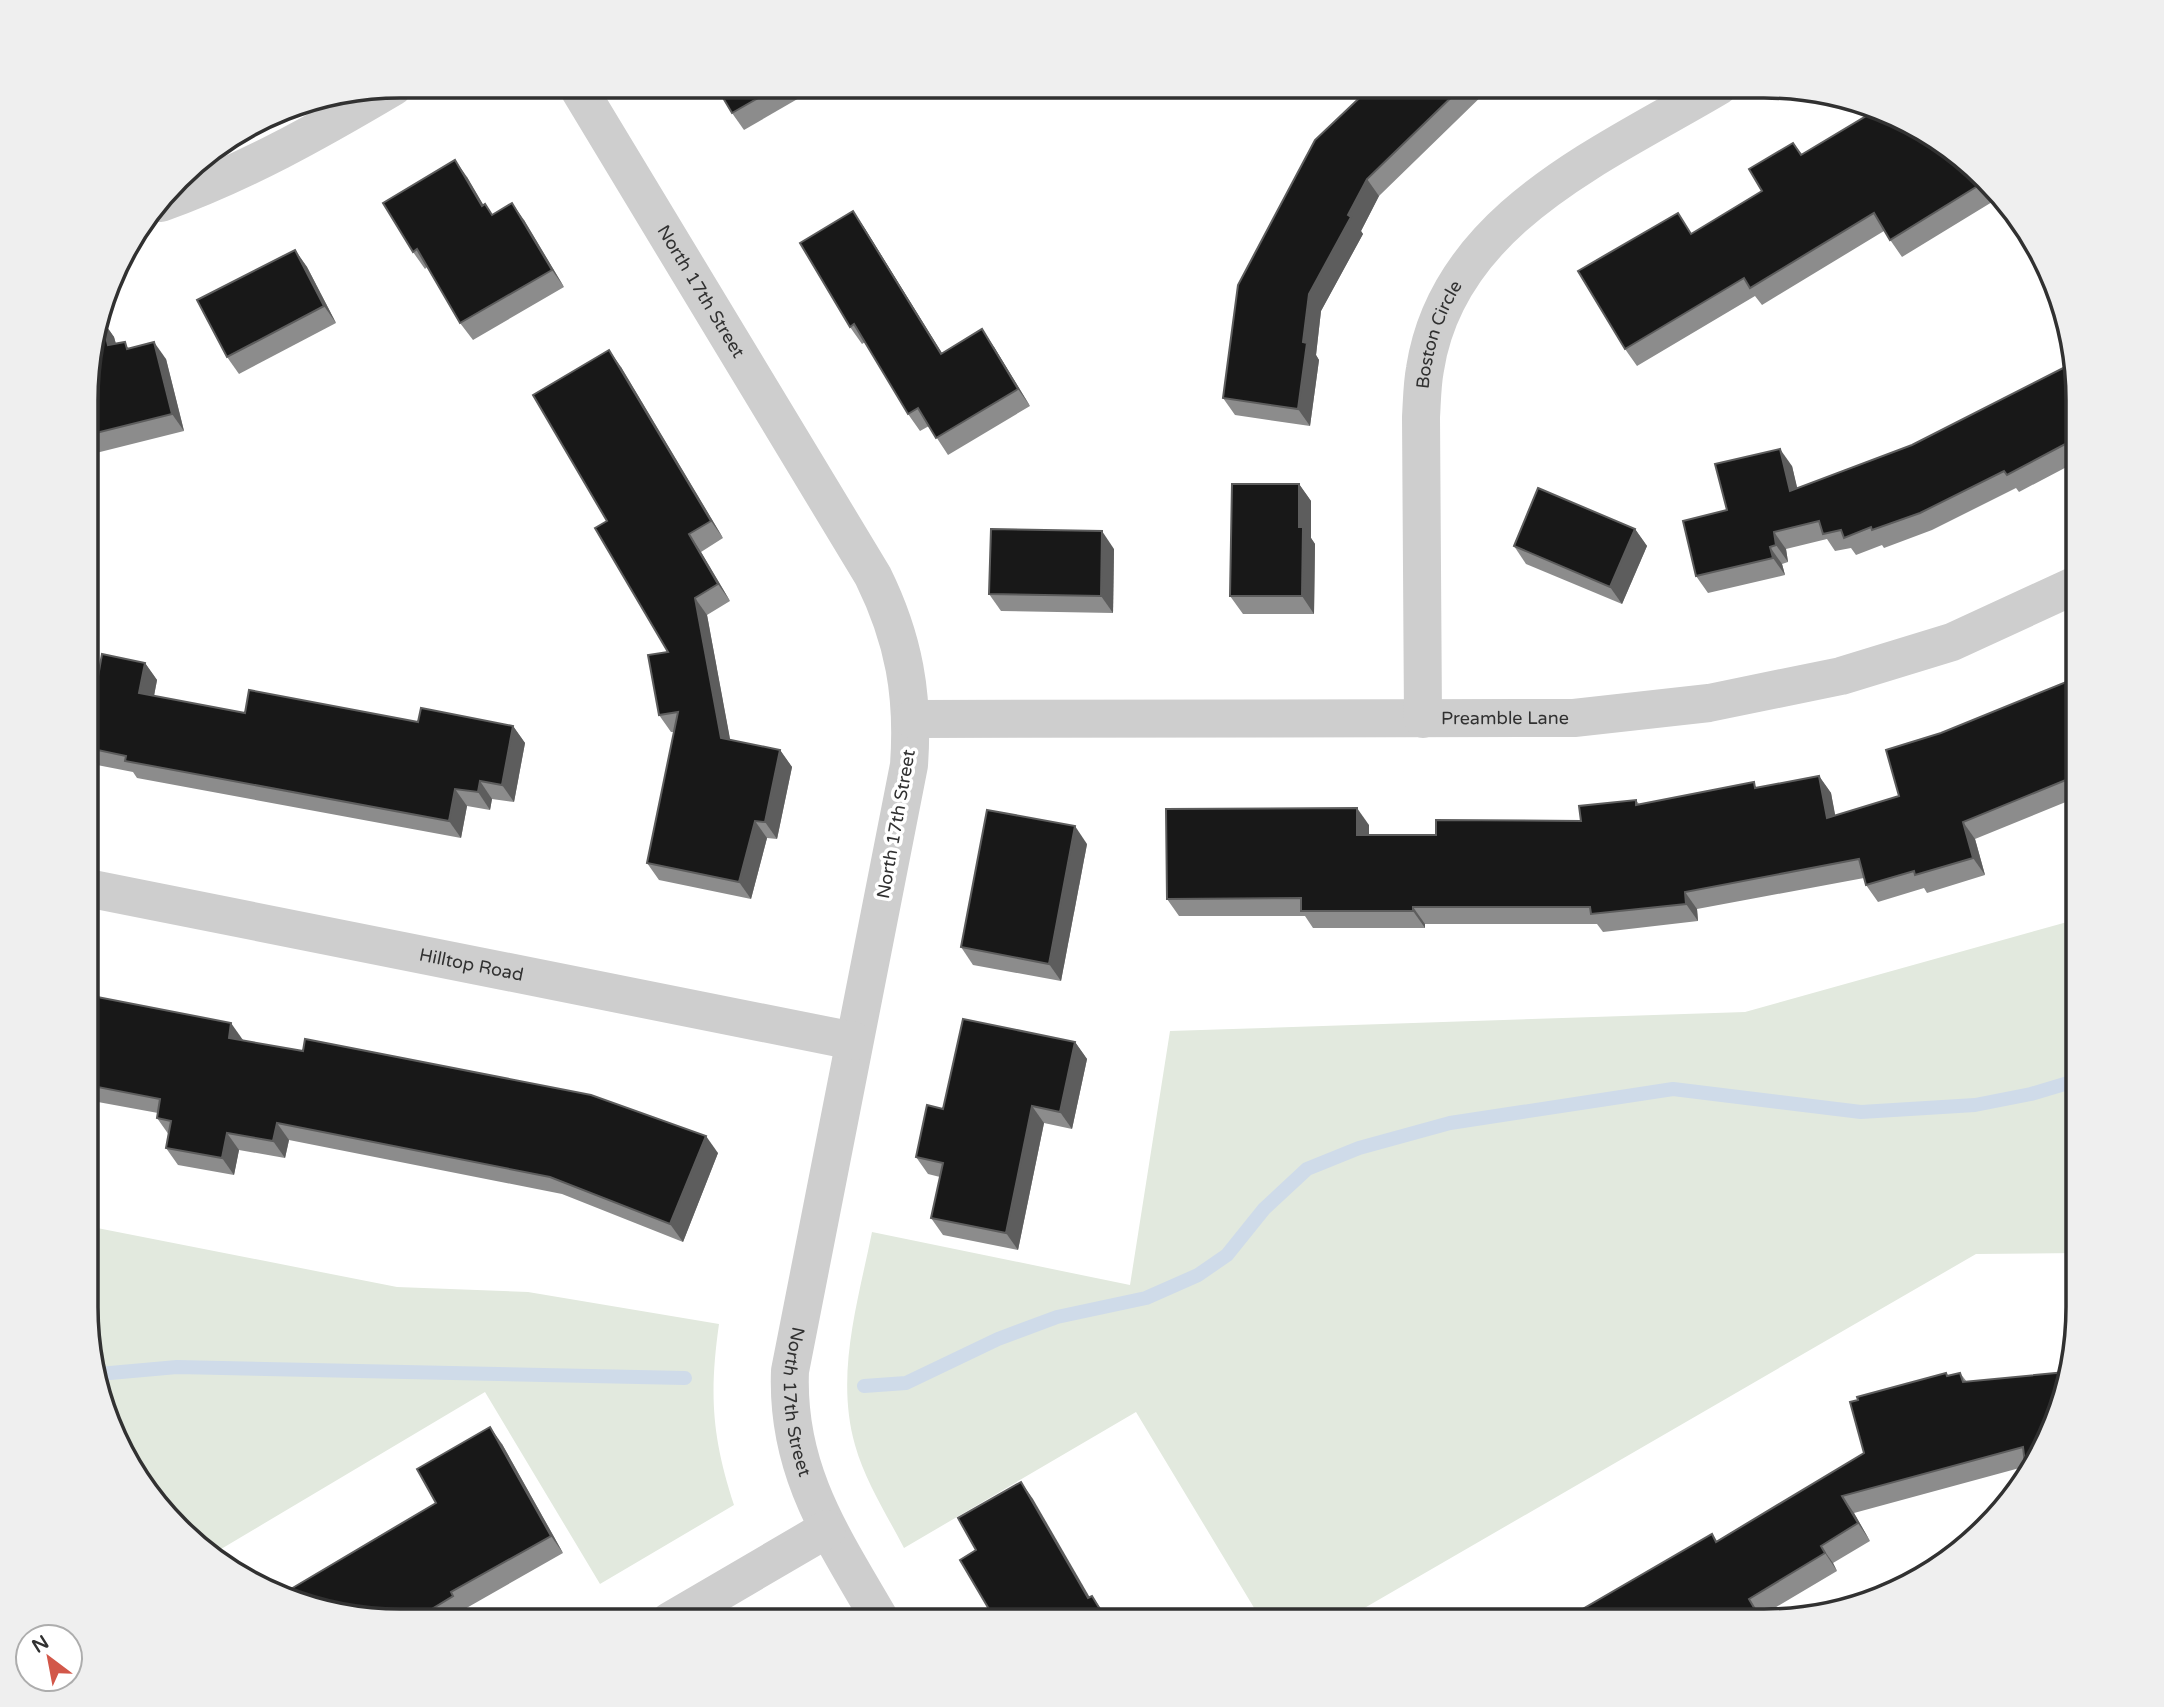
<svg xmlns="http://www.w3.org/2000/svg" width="2164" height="1707" viewBox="0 0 2164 1707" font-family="'Varela Round',sans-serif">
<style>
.green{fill:#e2e9de}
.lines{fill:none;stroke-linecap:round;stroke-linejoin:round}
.stream{stroke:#cfdbe9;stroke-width:14}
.street{stroke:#cecece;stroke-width:38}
.wall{fill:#8c8c8c}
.shaded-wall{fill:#5d5d5d}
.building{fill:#181818;stroke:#5d5d5d;stroke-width:2}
.labels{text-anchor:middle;stroke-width:7;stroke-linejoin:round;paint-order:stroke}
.street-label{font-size:18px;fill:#313131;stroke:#fff}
.rim{fill:none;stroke:#313131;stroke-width:3.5}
</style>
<rect width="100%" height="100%" fill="#fff"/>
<g class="green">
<path d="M2078,919V1253L1976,1254L1342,1621H1262L1136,1412L904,1548C887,1515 865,1481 855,1445C835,1374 858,1302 872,1232L1130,1285L1170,1031L1745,1012Z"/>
<path d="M87,1226L397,1287L528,1292L719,1324C709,1395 712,1437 734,1505L600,1584L485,1392L211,1555L193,1543L118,1446L86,1328Z"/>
</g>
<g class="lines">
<g class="stream">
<path d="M99,1374L177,1367L685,1378"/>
<path d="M864,1386L906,1383L998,1339L1057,1317L1146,1298L1198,1275L1227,1255L1264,1209L1307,1169L1359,1148L1450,1123L1673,1089L1861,1112L1975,1105L2031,1094L2078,1080"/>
</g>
<g class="street">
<path id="s1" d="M577,86L873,576C904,639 914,695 909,765L790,1371C786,1471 833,1538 881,1621"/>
<path d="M161,203C244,173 317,132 393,87"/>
<path id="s2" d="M912,719L1574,718L1709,703L1841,676L1952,642L2078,584"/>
<path id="s3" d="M1423,719L1421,417C1422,401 1422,385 1425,369C1448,219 1603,155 1719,86"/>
<path id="s4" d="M87,888L854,1041"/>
<path d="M670,1621L827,1529"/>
</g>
</g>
<g class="wall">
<path d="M716,86H820L744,130L732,113Z"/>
<path d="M1372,86H1492L1379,196L1361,231L1363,234L1321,311L1316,355L1319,360L1310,426L1235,415L1223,398Z"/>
<path d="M1493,86H1515L1499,95Z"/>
<path d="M1793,143L1802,154L1971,164L1997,199L1902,257L1884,231L1762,305L1755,296L1637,366L1625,349L1692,234L1762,191Z"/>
<path d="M467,177L483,205L485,204L492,214L524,220L564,287L473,340L460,323L427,267L425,269L413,252Z"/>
<path d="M853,211L865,229L942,353L994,347L1030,406L948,455L929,426L920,431L908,414L865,342L862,344L850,327Z"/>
<path d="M295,250L307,267L336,323L239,374L227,357Z"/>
<path d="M102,320L114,337L116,344L166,359L184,431L92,454L88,449V359Z"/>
<path d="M621,367L723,538L701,552L730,601L707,615L730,740L780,750L792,767L777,839L767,838L751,899L659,880L647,863L674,732H671L659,715L668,652L607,521Z"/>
<path d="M2078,400V461L2019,492L2016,488L1932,530L1884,548L1882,545L1856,555L1851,548L1835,551L1827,539L1786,549L1788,562L1782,564L1785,575L1708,593L1696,576L1727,510L1792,466L1797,488Z"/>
<path d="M1299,484L1311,501V538L1315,544L1314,614H1243L1230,596Z"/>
<path d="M1635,529L1647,546L1622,604L1526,564L1514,546Z"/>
<path d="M1114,549L1113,613L1001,611L989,594Z"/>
<path d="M145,663L157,680L154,696L245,713L513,726L525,743L514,802L492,799L490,810L467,806L461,838L137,778L133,772L97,765L88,752V733Z"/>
<path d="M2078,683V797L1975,839L1985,875L1927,893L1924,888L1878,902L1866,885L1864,878L1697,909L1698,921L1603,932L1597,924H1425V928H1313L1305,916H1179L1167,899L1369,825V835H1436L1581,821L1636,800L1639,804L1758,788L1819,776L1831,793L1835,816L1899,796L1941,733Z"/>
<path d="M1087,844L1061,981L973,965L961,947Z"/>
<path d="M87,995L243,1041L718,1153L683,1242L562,1194L289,1140L285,1158L239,1150L234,1175L178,1165L166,1148L169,1135L157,1118L158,1113L87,1100Z"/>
<path d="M1075,1042L1087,1059L1072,1129L1044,1123L1018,1250L943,1235L931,1218L940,1177L928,1174L916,1157L943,1109Z"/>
<path d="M1946,1373L1948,1376L1960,1373L1967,1382L2054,1428L2028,1469L2027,1466L1854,1513L1870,1541L1833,1563L1837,1571L1761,1616L1764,1621H1562L1712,1534L1717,1541L1864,1453Z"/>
<path d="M502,1444L563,1553L463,1610L465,1613L453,1621H380L436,1503Z"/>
</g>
<g class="shaded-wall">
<path d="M455,160L467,177L494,223L482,206Z"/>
<path d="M1367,179L1379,196L1361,231L1363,234L1321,311L1316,355L1319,360L1310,426L1298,409L1303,342L1309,294L1348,215Z"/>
<path d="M512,203L524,220L564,287L552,270Z"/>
<path d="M853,211L865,229L953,371L941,354Z"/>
<path d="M295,250L307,267L336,323L324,306Z"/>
<path d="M102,320L114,337L121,363L108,345Z"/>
<path d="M982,329L994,347L1030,406L1018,389Z"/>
<path d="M154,342L166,359L184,431L172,414Z"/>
<path d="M609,350L621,367L723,538L711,521Z"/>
<path d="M1780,449L1792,466L1802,508L1790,491Z"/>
<path d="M1299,484L1311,501V538L1315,544L1314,614L1302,596L1299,527Z"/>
<path d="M1635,529L1647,546L1622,604L1610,587Z"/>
<path d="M1102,531L1114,549L1113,613L1101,596Z"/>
<path d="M1774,532L1786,549L1788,562L1776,545Z"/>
<path d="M689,534L701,552L730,601L718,584Z"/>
<path d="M1770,547L1782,564L1785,575L1773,558Z"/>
<path d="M695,598L707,615L733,755L721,738Z"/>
<path d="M145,663L157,680L151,711L139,693Z"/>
<path d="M513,726L525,743L514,802L502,785Z"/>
<path d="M780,750L792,767L777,839L765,822Z"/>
<path d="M1819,776L1831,793L1839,835L1827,818Z"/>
<path d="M480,781L492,799L490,810L478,792Z"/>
<path d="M455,789L467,806L461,838L449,821Z"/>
<path d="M1357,808L1369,825V852L1357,835Z"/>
<path d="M755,821L767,838L751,899L739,882Z"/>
<path d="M1963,822L1975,839L1985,875L1973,858Z"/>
<path d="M1075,826L1087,844L1061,981L1049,964Z"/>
<path d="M1685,892L1697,909L1698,921L1686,904Z"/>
<path d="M1413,907L1425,924V928L1413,911Z"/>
<path d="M231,1023L243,1040L229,1038Z"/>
<path d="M1075,1042L1087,1059L1072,1129L1060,1112Z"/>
<path d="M1032,1106L1044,1123L1018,1250L1006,1233Z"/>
<path d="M277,1123L289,1140L285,1158L273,1141Z"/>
<path d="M227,1133L239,1150L234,1175L222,1158Z"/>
<path d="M706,1136L718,1153L683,1242L670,1224Z"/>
<path d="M490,1427L502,1444L563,1553L551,1536Z"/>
<path d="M1021,1482L1033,1499L1100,1615L1088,1598Z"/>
<path d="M1842,1496L1854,1513L1870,1541L1858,1523Z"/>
<path d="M1821,1546L1833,1563L1837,1571L1825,1553Z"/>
<path d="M1092,1596L1104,1613L1109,1621H1107Z"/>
<path d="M1749,1599L1761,1616L1764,1621L1756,1611Z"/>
</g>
<g class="building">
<path d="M716,86H779L732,113Z"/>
<path d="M1372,86H1463L1367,179L1348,215L1351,217L1309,294L1303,342L1307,343L1298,409L1223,398L1238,285L1315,140Z"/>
<path d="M1875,108L1885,110L1971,164L1984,182L1890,240L1874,213L1750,288L1744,278L1625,349L1578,271L1678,213L1691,234L1762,191L1749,169L1793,143L1801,155L1876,110Z"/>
<path d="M455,160L482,206L485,204L492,215L512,203L552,270L460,323L417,249L413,252L383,203Z"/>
<path d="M853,211L941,354L982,329L1018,389L936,438L918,408L908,414L854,324L850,327L800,243Z"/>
<path d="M295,250L324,306L227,357L197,300Z"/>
<path d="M102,320L108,345L125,342L127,349L154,342L172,414L88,435V359Z"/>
<path d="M609,350L711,521L689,534L718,584L695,598L721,738L780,750L765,822L755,821L739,882L647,863L678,712L659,715L648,655L668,652L595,528L607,521L533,395Z"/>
<path d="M2071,364L2078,400V431L2069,437L2071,441L2007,475L2004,471L1920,513L1872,530L1871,527L1844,538L1841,530L1823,534L1819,521L1774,532L1776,545L1770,547L1773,558L1696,576L1683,521L1727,510L1715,464L1780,449L1790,491L1912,445Z"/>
<path d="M1232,484H1299V527H1303L1302,596H1230Z"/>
<path d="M1538,488L1635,529L1610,587L1514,546Z"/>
<path d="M991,529L1102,531L1101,596L989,594Z"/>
<path d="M102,654L145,663L139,693L245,713L249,690L418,722L421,708L513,726L502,785L480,781L478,792L455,789L449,821L125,761L126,756L88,748V733Z"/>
<path d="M2071,680L2073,686L2078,683V775L1963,822L1973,858L1915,875L1914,871L1866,885L1859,859L1685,892L1686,904L1591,914L1590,907H1413V911H1301V898L1167,899L1166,809L1357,808V835H1436V820L1581,821L1579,806L1636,800V805L1754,782L1755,788L1819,776L1827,818L1899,796L1886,750L1941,733Z"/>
<path d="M987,810L1075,826L1049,964L961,947Z"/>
<path d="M87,995L231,1023L229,1038L303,1051L305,1039L591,1095L706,1136L670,1224L550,1177L277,1123L273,1141L227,1133L222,1158L166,1148L171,1121L157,1118L160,1099L87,1085Z"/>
<path d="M963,1019L1075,1042L1060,1112L1032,1106L1006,1233L931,1218L943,1163L916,1157L927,1105L943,1109Z"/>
<path d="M2067,1372L2054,1428L2032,1463L2025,1464L2023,1447L1842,1496L1858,1523L1821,1546L1825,1553L1749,1599L1756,1611L1738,1621H1562L1712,1534L1716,1542L1864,1453L1850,1402L1858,1400L1857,1397L1946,1373L1947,1376L1960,1373L1963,1382Z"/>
<path d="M490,1427L551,1536L451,1592L453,1596L412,1621H380L279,1596L436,1503L417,1469Z"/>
<path d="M1021,1482L1088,1598L1092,1596L1107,1621H996L960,1560L976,1550L958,1518Z"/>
</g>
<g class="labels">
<g class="street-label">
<text dy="6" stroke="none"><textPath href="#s1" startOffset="240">North 17th Street</textPath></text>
<text dy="6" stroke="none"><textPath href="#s3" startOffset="387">Boston Circle</textPath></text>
<text dy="6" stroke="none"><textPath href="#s2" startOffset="593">Preamble Lane</textPath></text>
<text transform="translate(896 824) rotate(-80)" y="6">North 17th Street</text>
<text dy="6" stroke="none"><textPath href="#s4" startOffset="392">Hilltop Road</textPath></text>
<text dy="6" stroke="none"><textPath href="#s1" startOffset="1416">North 17th Street</textPath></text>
</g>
</g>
<path d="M0 0H2164V1707H0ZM400 98H1764A302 302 0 0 1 2066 400V1307A302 302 0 0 1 1764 1609H400A302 302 0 0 1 98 1307V400A302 302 0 0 1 400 98Z" fill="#efefef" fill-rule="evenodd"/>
<path class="rim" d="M400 98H1764A302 302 0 0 1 2066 400V1307A302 302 0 0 1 1764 1609H400A302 302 0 0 1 98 1307V400A302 302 0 0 1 400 98Z"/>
<g transform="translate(49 1658) rotate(328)"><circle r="33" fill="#ffffff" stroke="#adadad" stroke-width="2"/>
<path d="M0-5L12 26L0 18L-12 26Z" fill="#d25749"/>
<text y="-10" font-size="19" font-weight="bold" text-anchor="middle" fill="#313131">N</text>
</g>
</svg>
